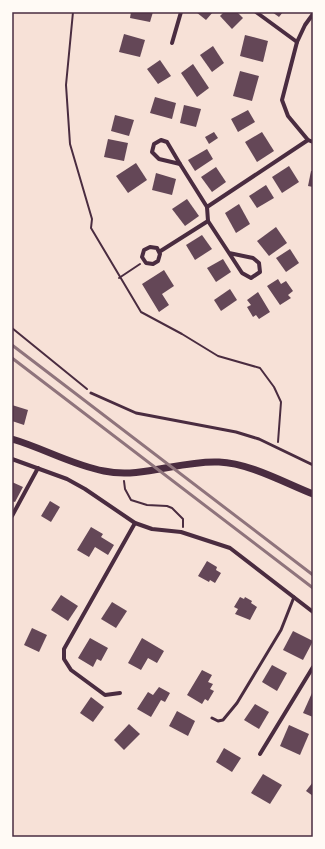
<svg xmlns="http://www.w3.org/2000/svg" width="325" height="849" viewBox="0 0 325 849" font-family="'Titillium Web',sans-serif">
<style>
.building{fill:#644757}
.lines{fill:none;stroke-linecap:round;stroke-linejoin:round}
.path{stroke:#4a2c40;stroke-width:2}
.service{stroke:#4a2c40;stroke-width:3}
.minor{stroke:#4a2c40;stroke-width:4}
.tertiary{stroke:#4a2c40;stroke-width:7}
.rail{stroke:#8f747c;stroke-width:3}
.neatline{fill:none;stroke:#4a2c40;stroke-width:1.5}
</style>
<rect width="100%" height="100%" fill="#f7e1d7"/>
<g class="building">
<path d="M131,12H153L150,22L130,18Z"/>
<path d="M196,12H213L206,20Z"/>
<path d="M224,12H237L243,18L232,29L220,16Z"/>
<path d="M272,12H283L279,17Z"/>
<path d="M124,34L145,40L140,57L119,52Z"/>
<path d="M245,35L268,41L263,62L240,56Z"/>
<path d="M213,46L224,63L212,72L200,55Z"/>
<path d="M160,60L171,76L158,84L147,69Z"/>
<path d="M193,64L209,88L197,97L181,73Z"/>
<path d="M240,71L259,76L252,101L233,96Z"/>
<path d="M155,97L176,103L172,119L150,113Z"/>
<path d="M184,105L201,109L196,127L180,123Z"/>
<path d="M248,110L255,122L238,132L231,119Z"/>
<path d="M115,115L134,120L129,136L111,131Z"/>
<path d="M214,132L218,138L209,144L205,137Z"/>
<path d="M262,132L274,151L257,162L245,142Z"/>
<path d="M108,139L128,143L124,161L104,157Z"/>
<path d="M207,149L213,159L195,171L188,160Z"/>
<path d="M136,163L147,180L128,193L116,176Z"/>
<path d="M289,166L299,182L282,193L272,177Z"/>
<path d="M216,167L226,182L212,192L201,177Z"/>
<path d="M311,171H313V187L308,186Z"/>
<path d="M156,173L176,179L172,195L152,190Z"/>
<path d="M266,185L274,198L257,208L249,196Z"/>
<path d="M187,199L199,216L185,226L172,209Z"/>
<path d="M239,204L250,224L236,233L225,213Z"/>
<path d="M276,227L287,243L269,256L257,241Z"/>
<path d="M202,235L212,249L195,260L186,245Z"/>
<path d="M290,249L299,263L286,272L276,258Z"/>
<path d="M223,259L231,272L216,282L207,268Z"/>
<path d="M164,270L174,286L162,294L169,305L159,312L142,284Z"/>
<path d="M278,279L281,284L286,281L293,291L288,295L291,298L280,305L267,286Z"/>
<path d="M230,289L237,300L221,311L214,300Z"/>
<path d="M258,292L270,312L259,319L256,315L253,317L247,307L251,305L247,300Z"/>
<path d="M12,405L28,410L24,425L12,421Z"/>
<path d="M12,482L23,487L15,502L12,501Z"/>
<path d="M50,501L60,507L51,522L41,516Z"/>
<path d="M91,527L103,534L101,537L114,545L108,555L95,547L89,557L77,550Z"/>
<path d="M207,561L217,567L216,570L221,573L215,583L210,580L209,582L198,576Z"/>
<path d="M61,595L78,606L68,621L51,610Z"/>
<path d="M240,597L244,599L245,597L252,601L251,603L257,607L250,620L235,614L238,609L234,607Z"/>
<path d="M112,602L127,611L116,628L101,619Z"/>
<path d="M32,628L47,635L39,652L24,645Z"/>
<path d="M293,631L313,641L303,660L283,650Z"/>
<path d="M90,638L108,648L101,661L97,659L93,667L78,658Z"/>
<path d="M142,638L164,651L157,663L148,658L141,670L128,663Z"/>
<path d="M272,665L287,673L277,691L262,682Z"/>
<path d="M202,670L212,675L208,682L213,684L210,689L214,691L208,701L205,699L202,704L187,695Z"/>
<path d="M159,687L170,693L165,702L161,700L151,717L137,709L148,692L153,695Z"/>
<path d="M312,693H313V717L303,713Z"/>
<path d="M91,697L104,707L93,722L80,713Z"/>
<path d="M255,704L269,712L259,729L244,720Z"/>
<path d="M177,711L195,721L188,736L169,726Z"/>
<path d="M129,724L140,734L124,750L114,740Z"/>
<path d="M289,725L309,734L300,755L280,746Z"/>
<path d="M224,748L241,758L232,772L216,762Z"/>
<path d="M263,774L282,785L270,804L251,793Z"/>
<path d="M313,782V796L306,791Z"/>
</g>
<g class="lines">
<g class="path">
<path d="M73,12L66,85L70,144L92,219L91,228L141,312L182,334L218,356L260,368L274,387L281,402L278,442"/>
<path d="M119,278L140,264"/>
<path d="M12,328L87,389"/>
<path d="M124,481L125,489L131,500L147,505L167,506L172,508L183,519V527"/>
</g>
<g class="service">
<path d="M91,393L136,413L236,432L259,439L313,465"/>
<path d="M212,718L218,721L223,720L237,703L281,630L294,597"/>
</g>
<g class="minor">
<path d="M256,12L297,42"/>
<path d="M313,14L305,25L297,42L282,100L288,116L308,140L313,142"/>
<path d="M172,43L181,12"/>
<path d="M161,140L167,142L180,164L159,159L152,152L154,144Z"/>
<path d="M180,164L207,207L308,140"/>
<path d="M207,207L208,221L229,253L253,258L259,263L260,272L251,278L242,273L229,253"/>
<path d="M159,252L157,248L150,247L144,250L142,257L146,263L153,264L158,261L160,254L159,252L208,221"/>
<path d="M12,459L67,479L85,489L135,523L152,529L181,532L230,548L313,612"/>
<path d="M12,516L38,468"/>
<path d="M120,693L105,695L71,670L64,659V649L135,523"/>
<path d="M260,754L313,667"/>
</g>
<path class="tertiary" d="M12,439C43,448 72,465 104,471C142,479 180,460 219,462C249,463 285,483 313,494"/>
<g class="rail">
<path d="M12,345L313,575"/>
<path d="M12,358L313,588"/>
</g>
</g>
<rect width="325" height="849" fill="none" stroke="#fffaf5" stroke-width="26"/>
<rect x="13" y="13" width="299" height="823" class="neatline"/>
</svg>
